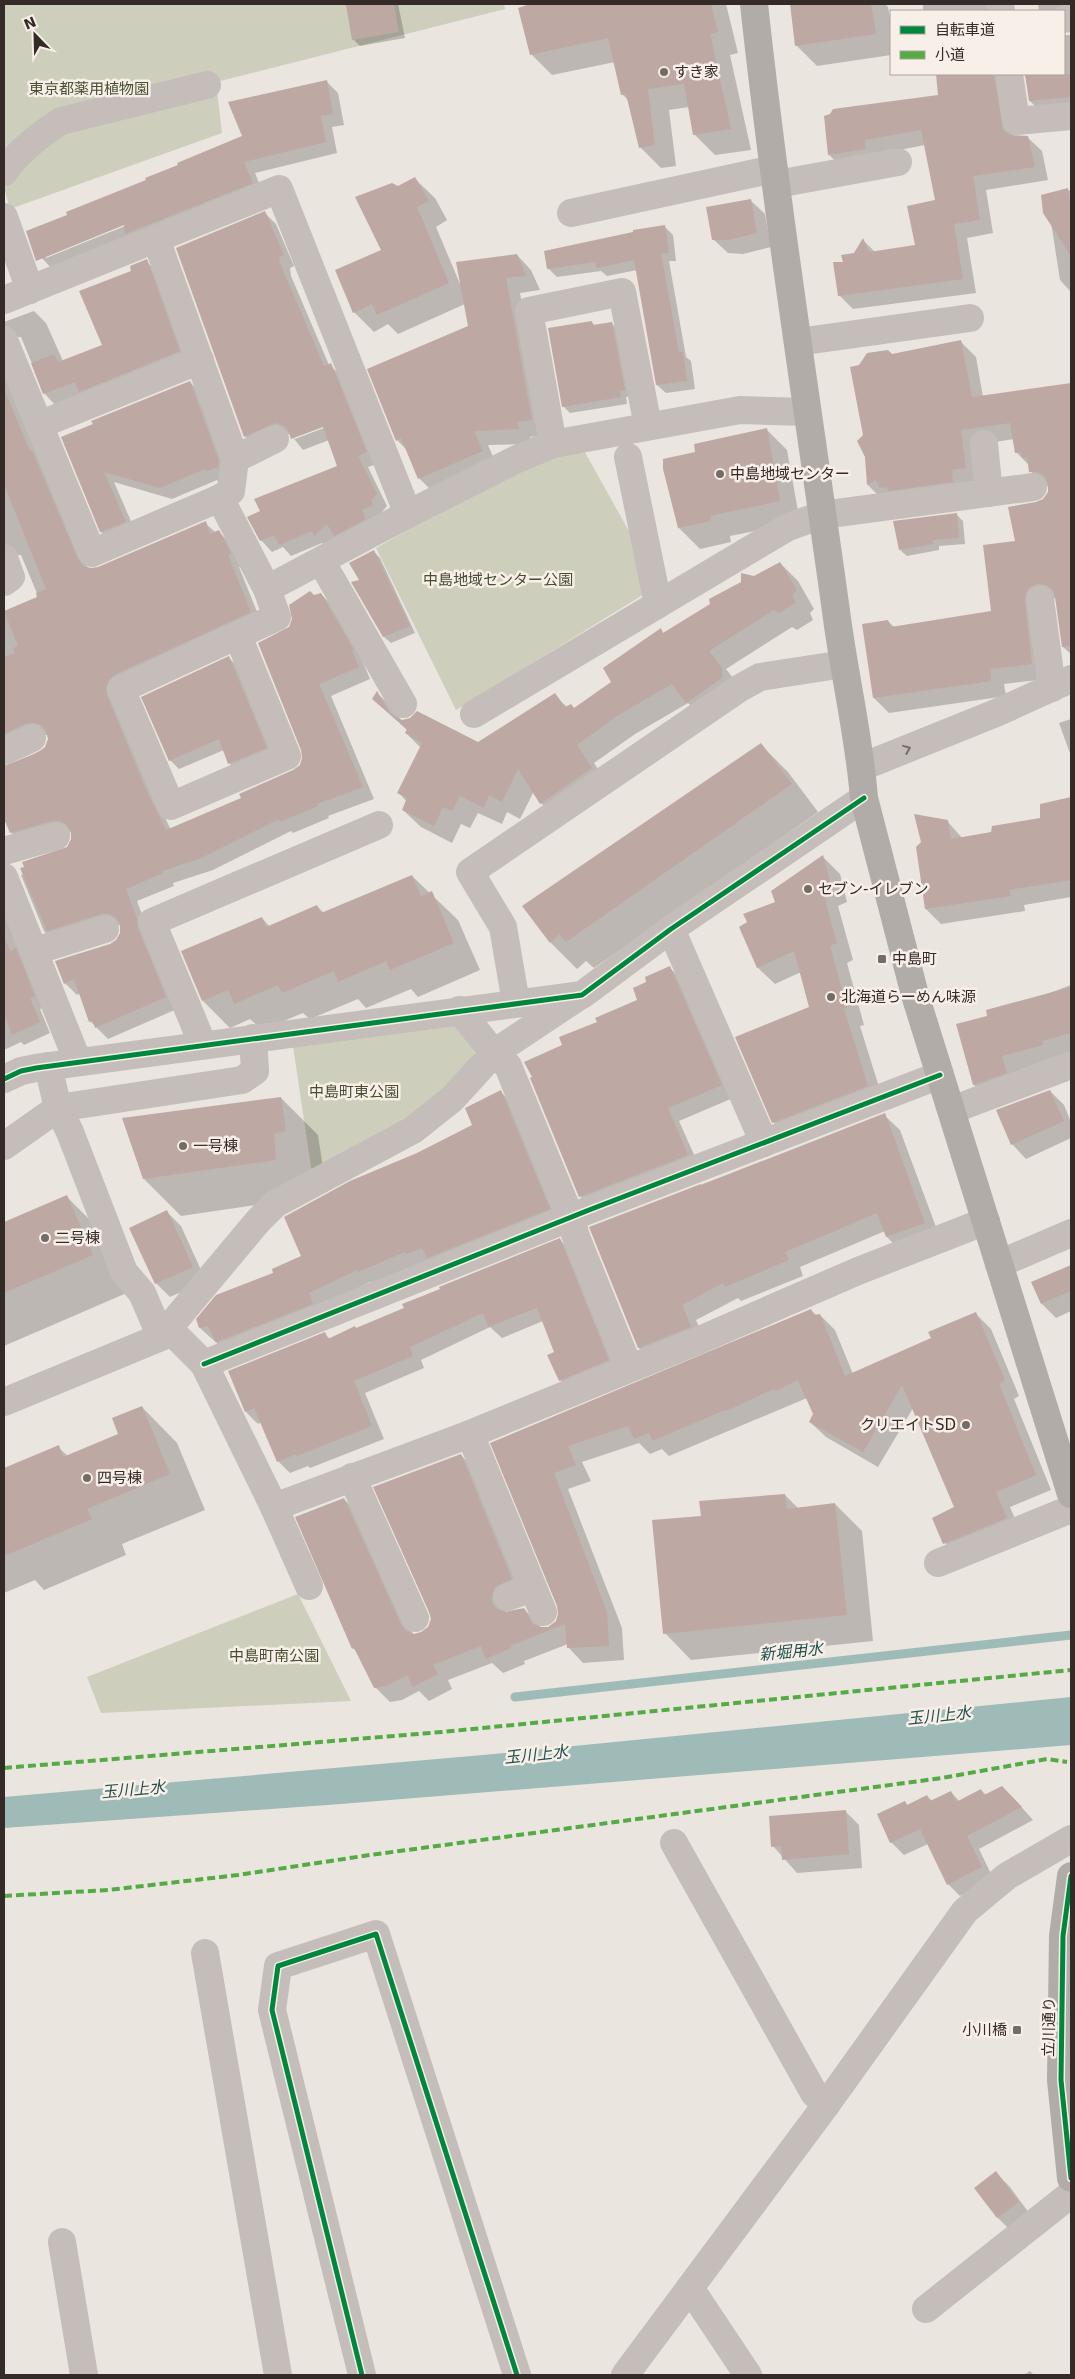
<svg xmlns="http://www.w3.org/2000/svg" width="1075" height="2379" viewBox="0 0 1075 2379" font-family="'DejaVu Sans','Noto Sans JP',sans-serif">
<style>
.green{fill:#cdcebc}
.water{fill:#9fbbb7}
.shadow{fill:#0003;fill-rule:evenodd}
.lines{fill:none;stroke-linecap:round;stroke-linejoin:round}
.stream{stroke:#9fbbb7;stroke-width:9}
.building{fill:#bda8a4}
.minor{stroke:#c4bdb9;stroke-width:28}
.major{stroke:#b2aca9;stroke-width:28}
.quiet{stroke:#54ab44;stroke-width:4;stroke-dasharray:8 4;stroke-linecap:butt}
.cycleway-casing{stroke:#f7efe8;stroke-width:8}
.cycleway{stroke:#00873e;stroke-width:5}
.oneway{stroke:#756d69}
.poi-dot{fill:#746c68;stroke:#f7efe8;stroke-width:2}
.labels{text-anchor:middle;stroke-width:5;stroke-linejoin:round;paint-order:stroke}
.poi-label{font-size:15px;fill:#342b28;stroke:#f7efe8;text-anchor:start}
.park-label{font-size:15px;fill:#474f2f;stroke:#f7efe8}
.street-label{font-size:15px;fill:#342b28;stroke:#f7efe8}
.water-label{font-size:16px;font-style:italic;fill:#22514f;stroke:#f7efe8}
</style>
<rect width="100%" height="100%" fill="#ebe5e0"/>
<g class="green">
<path d="M4,4H504L505,9L216,82L222,133L10,209L4,187Z"/>
<path d="M582,447L659,585L456,710L376,548L515,468Z"/>
<path d="M455,1024L477,1049L448,1092L392,1133L312,1174L293,1046Z"/>
<path d="M298,1594L351,1701L101,1713L87,1677Z"/>
</g>
<path class="water" d="M1071,1697V1745L341,1804L4,1828V1797L494,1754Z"/>
<g class="shadow">
<path d="M346,4H398L405,38L360,46L353,39Z"/>
<path d="M534,4H544L547,7L562,4H726L738,53L730,55L751,150L715,155L694,134L689,107L669,110L676,166L661,168L640,147L629,101L622,94L615,62L552,75L531,54L519,9Z"/>
<path d="M791,4H885L888,7L891,25V55L817,66L796,45Z"/>
<path d="M923,4H996L997,11H923Z"/>
<path d="M1038,4H1071V19L1064,11H1039Z"/>
<path d="M1064,35H1071V112L1044,115L1030,101L1025,74H1064Z"/>
<path d="M937,74H1017L1007,90L1014,137H1027L1042,151L1048,180L986,190L993,233L967,238L976,293L853,309L839,295L844,263L854,254L863,240L875,252L917,246L936,201L925,145L879,154L843,168L829,155L940,96Z"/>
<path d="M326,81L338,93L344,125L332,127L337,153L255,173L264,195L53,270L42,258L69,215L244,136ZM129,222L130,224L46,258V255Z"/>
<path d="M415,179L435,198L447,220L436,227L460,284L517,255L531,270L540,290L520,293L546,435L530,437L533,444L488,445L497,466L434,493L419,478L408,451L397,440L469,327L465,304L398,334L388,324L374,332L354,312L382,250L398,188Z"/>
<path d="M1071,190V292L1060,280L1051,222L1058,192Z"/>
<path d="M750,200L765,214L771,247L743,254L728,253L713,239Z"/>
<path d="M265,213L276,224L294,266L290,268L291,276L329,365L342,376L377,464L368,467L387,506L382,512L384,516L326,546L322,543L291,556L283,547L272,552L261,540L339,466L329,440L303,450L291,435L287,434L256,448L245,436ZM328,424L329,426L295,439L293,437Z"/>
<path d="M665,227L673,235L676,261H669L686,357L691,361L695,389L666,393L657,385L637,270L607,276L601,271L557,277L548,268Z"/>
<path d="M146,261L158,273L191,363L56,406L44,393L21,337H10L4,342V322L34,311L46,323L63,361L104,345L133,272Z"/>
<path d="M591,322L596,326L611,323L618,330L631,396L626,397L627,404L570,413L563,406Z"/>
<path d="M961,342L976,357L983,397L1071,384V654L1063,647L1057,599L1053,598L1047,679L1004,684L1006,696L889,713L874,698L864,625L888,621L895,628L992,612L1017,542L1048,494L1050,487L1046,486L1030,471L1029,465L1016,452L1014,439L976,445L980,483L883,500L868,485L864,436L892,356Z"/>
<path d="M4,365L88,569H98L205,523L215,532L218,531L230,543L242,566L239,567L262,624L127,686L157,801L171,830L243,799L301,766L304,758L290,628L314,596L321,594L333,606L365,662H363L370,679L331,696L374,799L328,816L329,818L293,833L291,831L213,870L173,883L174,886L137,901L177,1009L108,1039L90,1021L80,993L77,995L65,983L117,941L121,933V925L113,926L56,943L44,931L21,875L68,848L72,840V832L23,844L11,832L4,815V767L11,766L45,748L49,740L48,735H38L4,754V612L39,598L21,555H10L4,560Z"/>
<path d="M190,382L201,394L229,478L218,482L217,480L172,499L114,482L136,533L113,543L101,532L63,438Z"/>
<path d="M766,429L787,450L800,522L730,536L731,542L700,549L679,528L665,469L696,453Z"/>
<path d="M956,514L963,521L965,544L939,546V550L907,556L900,550Z"/>
<path d="M373,551L380,558L415,633L391,643L384,637L361,580Z"/>
<path d="M780,563L798,581L814,609L810,613L813,620L797,630L792,627L726,669L740,687L705,720L688,703L635,734L594,763L609,786L559,821L541,803L534,791L520,819L507,812L502,824L478,813L470,828L461,824L452,843L421,827L403,810L407,802L399,793L421,748L406,733L408,731L373,699L377,693L395,710L401,720L478,744L554,695L567,707L575,709L613,682L660,630L664,634Z"/>
<path d="M229,658L238,667L275,757L239,773L230,764L224,750L179,769L170,760Z"/>
<path d="M1071,719V756L1059,723Z"/>
<path d="M761,745L788,772L818,812L594,968L586,961L577,969L551,943L524,907Z"/>
<path d="M1071,798V897L1024,905L1025,911L941,924L926,909L918,848L947,821L963,839L992,833L1041,819V805Z"/>
<path d="M823,857L840,874L847,902L838,906L853,960L847,963L864,1025L860,1026L884,1103L790,1139L773,1122L810,1007L801,972L775,984L758,968L741,927L776,903Z"/>
<path d="M412,876L458,920L480,970L418,997L411,989L366,1008L358,999L310,1019L303,1013L262,1030L250,1019L230,1028L203,1001L262,918L270,927L317,906L324,913Z"/>
<path d="M4,904L45,1007L40,1009L50,1033L24,1045L21,1042L4,1050Z"/>
<path d="M670,968L682,980L733,1098L679,1121L700,1168L593,1209L580,1196L564,1046L598,1023L639,1000L648,983Z"/>
<path d="M1071,985V1052L1057,1060L1017,1071L1021,1088L989,1100L974,1085L958,1025L989,1016Z"/>
<path d="M1050,1091L1064,1105L1071,1122V1138L1026,1159L1012,1144L998,1111Z"/>
<path d="M501,1092L514,1105L562,1222L372,1284L370,1282L230,1355L200,1328L198,1320L303,1257L417,1154L474,1126Z"/>
<path d="M281,1098L318,1135L323,1168L312,1197L181,1216L144,1179Z"/>
<path d="M884,1115L900,1130L940,1238L902,1252L887,1237L885,1231L800,1267L803,1276L741,1301L738,1298L696,1320L705,1342L654,1363L639,1348L591,1227Z"/>
<path d="M67,1197L104,1234L129,1292L4,1346V1223Z"/>
<path d="M167,1212L181,1226L206,1281L170,1297L156,1283Z"/>
<path d="M560,1240L572,1252L620,1372L572,1392L560,1380L556,1353L543,1321L502,1338L490,1327L421,1360L424,1368L365,1393L384,1439L310,1468L308,1466L290,1473L278,1461L261,1422L258,1424L246,1412L230,1372L325,1334L331,1340Z"/>
<path d="M1071,1266V1311L1056,1318L1042,1304L1033,1283Z"/>
<path d="M811,1310L817,1316L820,1315L835,1330L853,1374L932,1339L976,1314L991,1329L1019,1396L1014,1399L1051,1490L1010,1507L1021,1533L960,1558L945,1543L955,1508L913,1408L878,1467L826,1437L810,1422L815,1414L807,1398L669,1456L662,1449L650,1454L639,1443L582,1462L591,1481L568,1489L622,1628L624,1660L583,1663L568,1647V1644L524,1661L525,1664L503,1673L492,1663L448,1680L452,1689L429,1701L419,1691L402,1700L390,1702L375,1687L359,1654L353,1648L344,1499L359,1514L413,1634H421L429,1627L432,1619L461,1455L476,1471L527,1594L506,1610L507,1613L524,1609L542,1628H549L557,1622L560,1614L559,1606L492,1443Z"/>
<path d="M142,1407L177,1443L205,1510L122,1544L126,1555L44,1590L35,1580L4,1593V1469L58,1447L68,1456L119,1435Z"/>
<path d="M785,1495L798,1508L835,1504L862,1531L873,1641L691,1660L665,1633L702,1517Z"/>
<path d="M981,1790L986,1795L1015,1800L1033,1820L979,1849L994,1880L960,1896L948,1884L928,1844L904,1855L891,1842L905,1802L908,1806L927,1796L932,1801L951,1792L960,1802Z"/>
<path d="M845,1811L859,1825L862,1868L797,1873L773,1846Z"/>
<path d="M996,2173L1010,2187L1032,2217L1012,2232L998,2218L976,2188Z"/>
<path d="M1030,2371L1034,2375H1024Z"/>
</g>
<g class="lines">
<path class="stream" d="M515,1697L1071,1635"/>
</g>
<g class="building">
<path d="M346,4H394L399,32L352,40Z"/>
<path d="M530,4H711L718,32L710,34L731,129L693,135L684,84L648,89L655,145L639,148L626,94L621,95L608,38L530,55L518,8Z"/>
<path d="M790,4H871L876,34L795,46Z"/>
<path d="M936,74H994L1003,130L1010,135L1028,136L1035,167L973,176L980,220L954,224L963,279L838,296L833,262H843L841,255L854,253L863,238L869,252L915,245L907,206L935,200L921,130L865,140L866,149L828,155L824,116L830,114L833,109L938,95Z"/>
<path d="M1025,74H1071V97L1029,101Z"/>
<path d="M327,80L333,114L321,116L326,142L244,162L253,183L125,234L124,225L36,261L26,231L67,215L66,212L146,180L145,178L178,165L177,163L242,136L228,102Z"/>
<path d="M415,177L429,201L417,207L449,283L377,315L372,304L353,313L335,270L381,250L355,197L392,183L398,186Z"/>
<path d="M1068,188L1071,211V256L1043,213L1041,195Z"/>
<path d="M751,199L757,233L728,240H712L706,207Z"/>
<path d="M265,211L284,255L279,257L280,263L324,366L331,363L367,452L358,456L377,494L371,500L373,505L362,510L366,519L334,536L327,524L314,536L312,531L279,545L274,535L260,541L247,517L260,511L254,499L337,466L323,427L291,439L289,432L284,426L275,423L244,437L176,248Z"/>
<path d="M665,225L669,253H661L679,352H683L687,381L656,385L634,260L597,268L595,262L547,269L544,251L633,232V230Z"/>
<path d="M517,254L526,276L506,278L532,420L517,422L519,429L474,431L483,451L418,479L401,438L396,441L367,369L468,326L456,262Z"/>
<path d="M147,259L180,351L79,392L75,382L43,394L31,363L54,354L58,362L102,345L79,291L131,271L130,266Z"/>
<path d="M592,321L593,325L612,322L625,390L620,391L621,397L562,407L548,328Z"/>
<path d="M961,340L972,397L1071,383V646L1062,647L1055,597L1053,590L1046,585L1037,584L1030,587L1026,593L1025,601L1032,664L990,669L991,681L873,698L862,624L888,620L891,627L991,611L983,545L1015,541L1008,507L1036,502L1043,499L1048,492V484L1045,477L1038,472H1029L1027,457L1022,458L1021,452L1015,453L1010,423L961,430L966,468L952,470L953,482L888,491L887,487L880,488L876,480L867,485L865,457L857,441L863,435L850,367L859,365L867,353L888,350L892,354Z"/>
<path d="M190,381L219,461L218,467L206,471L205,469L160,488L104,472L126,522L100,532L61,437L93,424L91,421Z"/>
<path d="M4,389L30,451L32,450L78,559L83,566L91,568L98,567L206,521L210,534L219,530L231,553L228,555L251,612L114,675L109,680L106,687L107,695L145,787L166,830L241,798L239,794L293,770L300,765L302,758L301,750L258,643L289,627L292,619L289,605L310,591L314,595L321,593L354,650H352L359,667L319,684L363,787L317,804L318,806L280,822L279,819L201,858L162,871L163,873L126,889L137,919L138,928L166,997L95,1028L93,1021L89,1022L74,979L64,984L55,961L110,944L116,940L120,933V924L116,918L109,914H101L47,931L20,868L24,867L22,862L67,847L71,839V831L66,824L59,821H52L10,833L4,819V766L39,752L45,747L48,739L46,731L41,725L34,723L25,724L4,734V657L15,653L13,648L18,646L4,611L37,597L36,593L46,589L4,484Z"/>
<path d="M767,428L780,501L710,516L711,521L678,528L663,469V459L695,452L694,444Z"/>
<path d="M957,513L959,538L933,540V544L899,550L893,521Z"/>
<path d="M374,550L410,626L383,637L351,582L359,580L349,563Z"/>
<path d="M780,562L797,590L792,595L796,602L779,613L774,610L709,651L722,668V678L686,703L672,684L617,716L577,745L592,768L540,804L518,769L502,802L489,795L484,808L460,796L452,811L443,807L434,826L402,810L407,798L397,793L422,743L405,733L407,729L372,699L377,691L389,712L396,718L402,720L410,718L417,711L478,742L555,693L565,707L571,704L574,708L611,682L603,668L661,628L663,633L710,604L709,599L741,582V573L754,576Z"/>
<path d="M229,656L267,748L228,764L219,739L169,761L141,697Z"/>
<path d="M761,743L792,784L566,942L559,934L550,943L522,906Z"/>
<path d="M1071,797V880L1009,890L1011,896L925,909L916,847L921,842L914,814L948,820L951,839L991,832L992,826L1040,818V804Z"/>
<path d="M823,855L831,885L822,889L837,943L830,946L847,1008L844,1009L868,1086L772,1123L735,1037L809,1007L794,951L757,968L739,927L747,922L743,914L775,902L771,891Z"/>
<path d="M412,875L421,896L432,891L454,943L390,970L386,961L338,982L334,971L282,993L278,985L234,1004L228,990L202,1001L181,951L262,917L266,927L317,905L321,913Z"/>
<path d="M4,937L10,951L16,948L35,996L30,998L40,1022L12,1035L4,1014Z"/>
<path d="M670,966L722,1085L668,1108L688,1155L579,1197L530,1078L532,1077L524,1062L562,1045L559,1037L597,1022L595,1018L637,1000L633,988L646,982L645,977Z"/>
<path d="M1071,987V1033L1042,1041L1043,1045L1002,1056L1007,1073L973,1085L956,1024L987,1016L986,1010Z"/>
<path d="M501,1090L550,1209L427,1258L422,1248L406,1254L405,1252L358,1272L357,1270L309,1293L313,1304L216,1342L208,1326L199,1328L196,1319L216,1295L273,1273L272,1269L301,1256L284,1217L350,1181L417,1153L472,1125L465,1108Z"/>
<path d="M1050,1090L1064,1121L1011,1145L996,1110Z"/>
<path d="M281,1097L286,1131L274,1134L276,1160L143,1179L122,1118Z"/>
<path d="M885,1113L925,1223L886,1237L877,1213L785,1252L789,1260L725,1287L723,1283L682,1305L691,1327L638,1348L589,1227L701,1184V1185Z"/>
<path d="M67,1195L93,1255L4,1293V1222Z"/>
<path d="M167,1210L193,1267L155,1284L129,1228Z"/>
<path d="M560,1238L609,1360L559,1381L547,1355L554,1352L537,1308L488,1327L483,1313L410,1347L413,1356L354,1381L372,1426L297,1456L296,1454L277,1462L254,1408L245,1412L228,1371L325,1332L328,1339L355,1326L356,1328L404,1308L402,1304L440,1289L439,1287Z"/>
<path d="M1071,1265V1291L1041,1304L1031,1282Z"/>
<path d="M811,1309L814,1315L820,1314L845,1376L931,1338L928,1332L976,1312L1005,1380L999,1384L1036,1475L996,1492L1007,1518L943,1544L932,1518L954,1507L902,1385L863,1452L809,1422L813,1414L798,1380L775,1391L774,1389L726,1411L725,1410L652,1441L649,1433L634,1439L628,1426L568,1446L576,1465L554,1473L607,1612L609,1646L567,1648L565,1624L510,1646L511,1648L486,1659L481,1646L433,1665L438,1674L413,1687L407,1675L386,1686L374,1688L354,1648L352,1649L295,1517L344,1498L401,1624L406,1631L414,1634L421,1632L428,1627L431,1619L429,1612L373,1487L461,1454L512,1579L495,1587L492,1595V1603L497,1609L505,1612L524,1608L533,1624L540,1627H548L556,1621L558,1614L557,1606L490,1443Z"/>
<path d="M142,1406L170,1474L87,1509L92,1519L4,1556V1468L59,1445L63,1457L118,1434L112,1418Z"/>
<path d="M785,1494L787,1509L835,1503L847,1615L663,1634L652,1520L701,1516L699,1501Z"/>
<path d="M1002,1786L1022,1807L967,1836L982,1867L947,1885L920,1829L890,1843L877,1814L905,1801L907,1805L927,1795L930,1801L951,1791L956,1802L981,1789L984,1795Z"/>
<path d="M846,1810L849,1854L782,1860L781,1846L771,1847L769,1816Z"/>
<path d="M996,2171L1019,2202L997,2218L974,2188Z"/>
</g>
<g class="lines">
<g class="minor">
<path d="M1000,4L1001,11"/>
<path d="M1064,19L1071,18"/>
<path d="M1009,74L1016,121L1071,116"/>
<path d="M4,172C19,151 39,135 61,121L207,85"/>
<path d="M777,184L898,162"/>
<path d="M571,213L774,169"/>
<path d="M4,217L30,290"/>
<path d="M4,300L279,189L408,514"/>
<path d="M4,340L92,553L220,498L231,491L235,459L156,239"/>
<path d="M798,342L970,318"/>
<path d="M39,425L200,360"/>
<path d="M553,444L529,311L622,292L648,426"/>
<path d="M984,444L989,493"/>
<path d="M628,457L658,604"/>
<path d="M235,459L275,439"/>
<path d="M220,498L267,589L408,514L517,459L553,444L740,410L807,412"/>
<path d="M4,558L11,577L4,582"/>
<path d="M321,561L403,704"/>
<path d="M1040,599L1052,688"/>
<path d="M238,636L287,756L171,806L121,689L277,617L267,589"/>
<path d="M474,714L788,527L822,515L1033,487"/>
<path d="M4,751L32,738"/>
<path d="M862,767L996,713L1071,679"/>
<path d="M4,851L56,836"/>
<path d="M4,877L78,1062"/>
<path d="M671,929L764,1143"/>
<path d="M35,951L105,929"/>
<path d="M516,1003L503,927L470,872L740,688L760,677L844,664"/>
<path d="M459,1010L494,1053L508,1066L571,1219L576,1237L629,1368"/>
<path d="M203,1045L152,922L379,825"/>
<path d="M48,1066L58,1108L70,1132L124,1272L142,1293L161,1337"/>
<path d="M4,1079L21,1071L36,1068L582,995L671,929L864,798"/>
<path d="M952,1110L1071,1065"/>
<path d="M4,1146L58,1108L242,1080L255,1071L253,1038"/>
<path d="M999,1264L1071,1233"/>
<path d="M168,1328L204,1364L274,1507L309,1586"/>
<path d="M204,1364L589,1210L940,1075"/>
<path d="M4,1402L161,1337L258,1221L275,1204L413,1130L452,1099L494,1053L578,997"/>
<path d="M470,1434L543,1612"/>
<path d="M352,1477L415,1618"/>
<path d="M274,1507L470,1434L702,1339L858,1271L986,1221"/>
<path d="M938,1563L1071,1509"/>
<path d="M507,1597L533,1588"/>
<path d="M674,1843L814,2093L826,2105"/>
<path d="M205,1953L278,2375"/>
<path d="M62,2242L84,2375"/>
<path d="M690,2288L748,2375"/>
<path d="M926,2309L1071,2194"/>
<path d="M362,2375L272,2010L278,1966L376,1934L517,2375"/>
<path d="M625,2375L826,2105L965,1911L1007,1876L1071,1839"/>
</g>
<g class="major">
<path d="M754,4C776,207 808,409 836,611C844,674 859,735 864,798L915,995L1071,1494"/>
<path d="M1071,1876L1063,1936L1061,2080L1071,2178"/>
</g>
<g class="quiet">
<path d="M4,1768L442,1732L1071,1670"/>
<path d="M4,1896L108,1890L238,1875L370,1855L942,1778L1047,1759L1067,1762"/>
</g>
<g class="cycleway-casing">
<g id="cycleway">
<path d="M4,1079L21,1071L36,1068L582,995L671,929L864,798"/>
<path d="M204,1364L589,1210L940,1075"/>
<path d="M1071,1876L1063,1936L1061,2080L1071,2178"/>
<path d="M362,2375L272,2010L278,1966L376,1934L517,2375"/>
</g>
</g>
<use href="#cycleway" class="cycleway"/>
</g>
<defs><path id="oneway-chevron" d="M-2-3.5L2.5 0L-2 3.5" fill="none" stroke-width="1.6" stroke-linecap="round" stroke-linejoin="round" transform="scale(1.25)"/></defs>
<use class="oneway" href="#oneway-chevron" transform="translate(907 749) rotate(-22)"/>
<g class="poi-dot">
<circle cx="664" cy="72" r="5"/>
<circle cx="720" cy="474" r="5"/>
<circle cx="808" cy="889" r="5"/>
<rect x="877" y="954" width="10" height="10" rx="2.5"/>
<circle cx="831" cy="997" r="5"/>
<circle cx="183" cy="1146" r="5"/>
<circle cx="45" cy="1238" r="5"/>
<circle cx="966" cy="1425" r="5"/>
<circle cx="87" cy="1478" r="5"/>
<rect x="1012" y="2025" width="10" height="10" rx="2.5"/>
</g>
<g class="labels">
<g class="poi-label">
<text x="674" y="77">すき家</text>
<text x="730" y="479">中島地域センター</text>
<text x="818" y="894">セブン-イレブン</text>
<text x="892" y="964">中島町</text>
<text x="841" y="1002">北海道らーめん味源</text>
<text x="193" y="1151">一号棟</text>
<text x="55" y="1243">二号棟</text>
<text x="956" y="1430" text-anchor="end">クリエイトSD</text>
<text x="97" y="1483">四号棟</text>
<text x="1007" y="2035" text-anchor="end">小川橋</text>
</g>
<g class="park-label">
<text x="89" y="94">東京都薬用植物園</text>
<text x="498" y="585">中島地域センター公園</text>
<text x="354" y="1097">中島町東公園</text>
<text x="274" y="1661">中島町南公園</text>
</g>
<g class="street-label">
<text transform="translate(1049 2027) rotate(-89)" y="5">立川通り</text>
</g>
<g class="water-label">
<text transform="translate(791 1651) rotate(-6)" y="6">新堀用水</text>
<text transform="translate(939 1715) rotate(-6)" y="6">玉川上水</text>
<text transform="translate(536 1754) rotate(-6)" y="6">玉川上水</text>
<text transform="translate(133 1789) rotate(-5)" y="6">玉川上水</text>
</g>
</g>
<rect width="1075" height="2379" fill="none" stroke="#342b28" stroke-width="10"/>
<rect x="890" y="10" width="175" height="65" fill="#f7efe8" stroke="#a9a19b"/>
<rect x="900" y="26" width="25" height="8" fill="#00873e" stroke="#a9a19b"/>
<text x="935" y="35" font-size="15" fill="#342b28">自転車道</text>
<rect x="900" y="51" width="25" height="8" fill="#54ab44" stroke="#a9a19b"/>
<text x="935" y="60" font-size="15" fill="#342b28">小道</text>
<g transform="translate(35 35) rotate(337)" stroke="#f7efe8" stroke-width="4" paint-order="stroke">
<path d="M0-4L9 19L0 12L-9 19Z" fill="#342b28"/>
<text y="-8" font-size="14" font-weight="bold" text-anchor="middle" fill="#342b28">N</text>
</g>
</svg>
